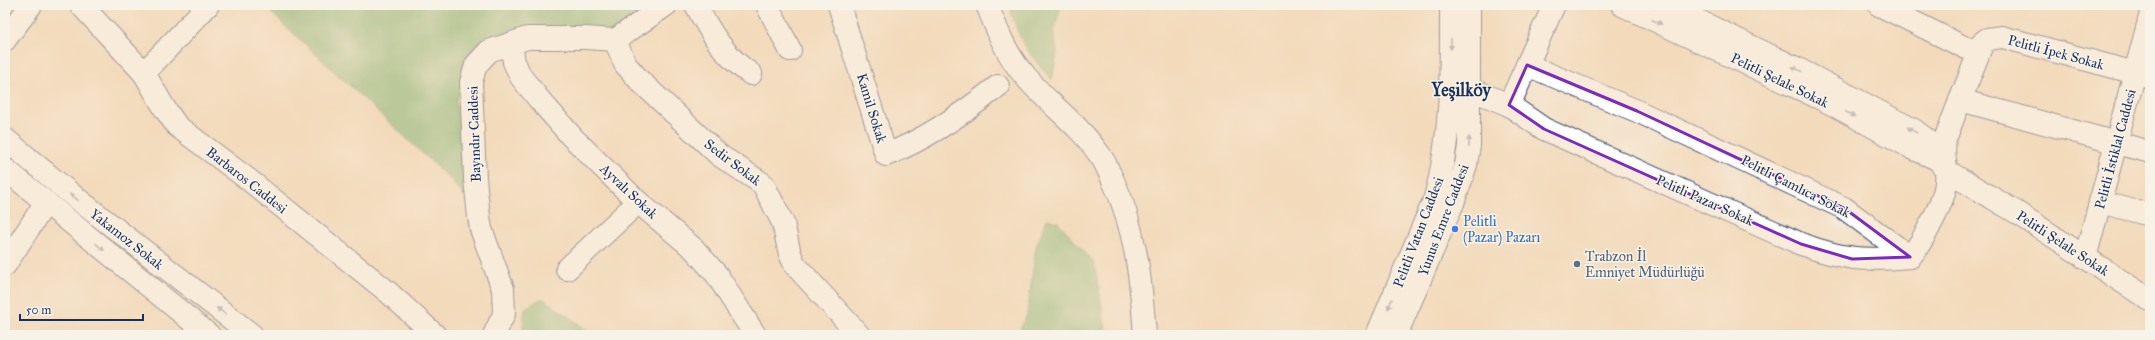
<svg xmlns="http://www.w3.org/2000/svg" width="2155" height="340" viewBox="0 0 2155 340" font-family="'IM FELL Great Primer',serif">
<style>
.forest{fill:#79b472;stroke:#4a7268}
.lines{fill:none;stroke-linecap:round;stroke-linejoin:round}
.minor-casing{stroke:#3b496c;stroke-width:24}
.major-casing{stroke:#3b496c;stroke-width:24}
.minor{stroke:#fff;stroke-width:22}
.major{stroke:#fff;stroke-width:22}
.oneway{fill:#8d97ae}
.marked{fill:none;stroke:#7b2cbf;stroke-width:3;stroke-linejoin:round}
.shop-dot{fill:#3f7fe0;stroke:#f7f3e8;stroke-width:1.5}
.service-dot{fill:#5c6f8a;stroke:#f7f3e8;stroke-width:1.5}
.labels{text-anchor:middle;stroke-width:3;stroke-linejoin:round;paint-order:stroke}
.street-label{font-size:14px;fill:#1b2f5e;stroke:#f7f3e8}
.shop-label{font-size:14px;fill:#366cbe;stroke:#f7f3e8;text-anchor:start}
.service-label{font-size:14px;fill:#4e5e75;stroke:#f7f3e8;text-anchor:start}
.district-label{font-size:18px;font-weight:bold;fill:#1b2f5e;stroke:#f7f3e8}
</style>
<rect width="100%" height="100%" fill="#f7f3e8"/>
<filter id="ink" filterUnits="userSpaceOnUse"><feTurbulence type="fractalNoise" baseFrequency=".025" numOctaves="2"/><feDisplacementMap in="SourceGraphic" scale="8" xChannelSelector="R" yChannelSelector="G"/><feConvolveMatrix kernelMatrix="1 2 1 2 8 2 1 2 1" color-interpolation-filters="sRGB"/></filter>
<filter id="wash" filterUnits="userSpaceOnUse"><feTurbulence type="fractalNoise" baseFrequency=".012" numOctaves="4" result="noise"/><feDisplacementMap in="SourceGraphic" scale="16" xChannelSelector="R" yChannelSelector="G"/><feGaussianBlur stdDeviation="0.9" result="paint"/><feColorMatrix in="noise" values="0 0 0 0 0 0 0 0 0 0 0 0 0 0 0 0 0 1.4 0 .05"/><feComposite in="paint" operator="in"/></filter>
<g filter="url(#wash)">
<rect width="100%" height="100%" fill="#f3dabb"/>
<g class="forest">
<path d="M263,5H653L615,34L518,46L470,67L456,101L468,192L463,195L449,178Z"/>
<path d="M1010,5H1061L1054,32L1057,53L1052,80C1029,54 1017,40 1010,5Z"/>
<path d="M1047,219L1058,222L1094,263L1107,335H1017L1027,315L1036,246Z"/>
<path d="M542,298L590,332L593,335H522L525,308Z"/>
</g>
</g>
<g filter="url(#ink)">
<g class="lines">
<g class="minor-casing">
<g id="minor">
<path d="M81,5L144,73L165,109L177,126L249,180L388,292L435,335"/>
<path d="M696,5C710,32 725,57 751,74"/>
<path d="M767,5L790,50"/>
<path d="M839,5L886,155C927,139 964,113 998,86"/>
<path d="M987,5C997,30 1006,54 1024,75C1047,103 1078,123 1099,154C1105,161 1108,170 1112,178C1136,228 1141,281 1145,335"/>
<path d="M1622,5L1832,104L1912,148L1937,159"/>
<path d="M1666,5L1802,71L1914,130L1927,140L1945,170L2016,212L2150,300"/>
<path d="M1879,5L1966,48H1976L1987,39L2002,37L2150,77"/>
<path d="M5,40L31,5"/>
<path d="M615,40L625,64L640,81L719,155L763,184L783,223L790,254L795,265L859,335"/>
<path d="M511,44L514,62L521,77L538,98L572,137L638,202L694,249L717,275L755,335"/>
<path d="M1527,65L1637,111L1844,208L1910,257C1922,243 1945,201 1946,182C1948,168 1942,154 1945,139L1983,42"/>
<path d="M144,73L208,5"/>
<path d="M1456,83L1509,105L1554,5"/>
<path d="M1960,100L2150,152"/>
<path d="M1509,105L1544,129L1801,244C1845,260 1864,261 1910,257"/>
<path d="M2100,202L2150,215"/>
<path d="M2085,258L2150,17"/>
<path d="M5,265L46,202"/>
<path d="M567,269L638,202"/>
<path d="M494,335L504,314L503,289L481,229L479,217L475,179L471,82L476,65L489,51L527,38H585L615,40L666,5"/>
<path d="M1377,335L1435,198C1452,136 1451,70 1451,5"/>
<path d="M1396,335L1453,203L1466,165L1469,146V5"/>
</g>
</g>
<g class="major-casing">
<g id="major">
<path d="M5,139L71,194L252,335"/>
<path d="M5,169L209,335"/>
</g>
</g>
<use href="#minor" class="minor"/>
<use href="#major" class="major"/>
</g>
<defs><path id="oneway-solid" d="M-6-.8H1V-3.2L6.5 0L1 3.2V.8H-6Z"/></defs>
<g class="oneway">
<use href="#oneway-solid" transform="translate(1657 22) rotate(25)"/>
<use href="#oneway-solid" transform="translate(1451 44) rotate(91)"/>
<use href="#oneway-solid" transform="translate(1797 69) rotate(-154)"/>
<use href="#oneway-solid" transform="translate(1850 114) rotate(29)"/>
<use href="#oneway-solid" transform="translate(1912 130) rotate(-148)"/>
<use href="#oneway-solid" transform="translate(1469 142) rotate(-89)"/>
<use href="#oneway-solid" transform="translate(74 197) rotate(-141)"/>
<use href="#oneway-solid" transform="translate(100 247) rotate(39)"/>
<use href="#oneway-solid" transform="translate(1390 304) rotate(113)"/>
<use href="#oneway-solid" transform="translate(221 311) rotate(-142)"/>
</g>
</g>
<path d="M0 0H2155V340H0ZM1527,65L1637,111L1844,208L1910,257L1852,259L1801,244L1544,129L1509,105Z" fill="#f3dabb" fill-opacity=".55" fill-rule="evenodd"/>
<path class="marked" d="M1527,65L1637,111L1844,208L1910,257L1852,259L1801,244L1544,129L1509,105Z"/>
<circle class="shop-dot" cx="1455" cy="229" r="4"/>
<circle class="service-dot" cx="1577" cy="264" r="4"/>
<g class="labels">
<g class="street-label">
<text transform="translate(2056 52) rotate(15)" y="5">Pelitli İpek Sokak</text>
<text transform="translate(1780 80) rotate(26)" y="5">Pelitli Şelale Sokak</text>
<text transform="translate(872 108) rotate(73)" y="5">Kamil Sokak</text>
<text transform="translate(474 134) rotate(-92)" y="5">Bayındır Caddesi</text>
<text transform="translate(2115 149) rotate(-75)" y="5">Pelitli İstiklal Caddesi</text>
<text transform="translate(733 162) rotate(37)" y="5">Sedir Sokak</text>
<text transform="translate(247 180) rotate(38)" y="5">Barbaros Caddesi</text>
<text transform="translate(1796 186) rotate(27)" y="5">Pelitli Çamlıca Sokak</text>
<text transform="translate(629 191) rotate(43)" y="5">Ayvalı Sokak</text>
<text transform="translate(1705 200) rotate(24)" y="5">Pelitli Pazar Sokak</text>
<text transform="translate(1443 220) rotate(-69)" y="5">Yunus Emre Caddesi</text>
<text transform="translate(1418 232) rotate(-69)" y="5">Pelitli Vatan Caddesi</text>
<text transform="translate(127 239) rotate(38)" y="5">Yakamoz Sokak</text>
<text transform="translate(2063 243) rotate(33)" y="5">Pelitli Şelale Sokak</text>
</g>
<g class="shop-label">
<text x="1463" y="226">Pelitli<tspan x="1463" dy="16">(Pazar) Pazarı</tspan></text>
</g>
<g class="service-label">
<text x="1585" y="261">Trabzon İl<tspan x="1585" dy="16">Emniyet Müdürlüğü</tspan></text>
</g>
<g class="district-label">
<text x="1461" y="96">Yeşilköy</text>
</g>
</g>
<rect width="2155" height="340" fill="none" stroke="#f7f3e8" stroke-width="20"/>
<path d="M20 314v6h123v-6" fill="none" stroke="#1b2f5e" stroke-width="2"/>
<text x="26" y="314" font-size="12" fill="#1b2f5e" stroke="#f7f3e8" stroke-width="3" paint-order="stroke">50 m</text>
</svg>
